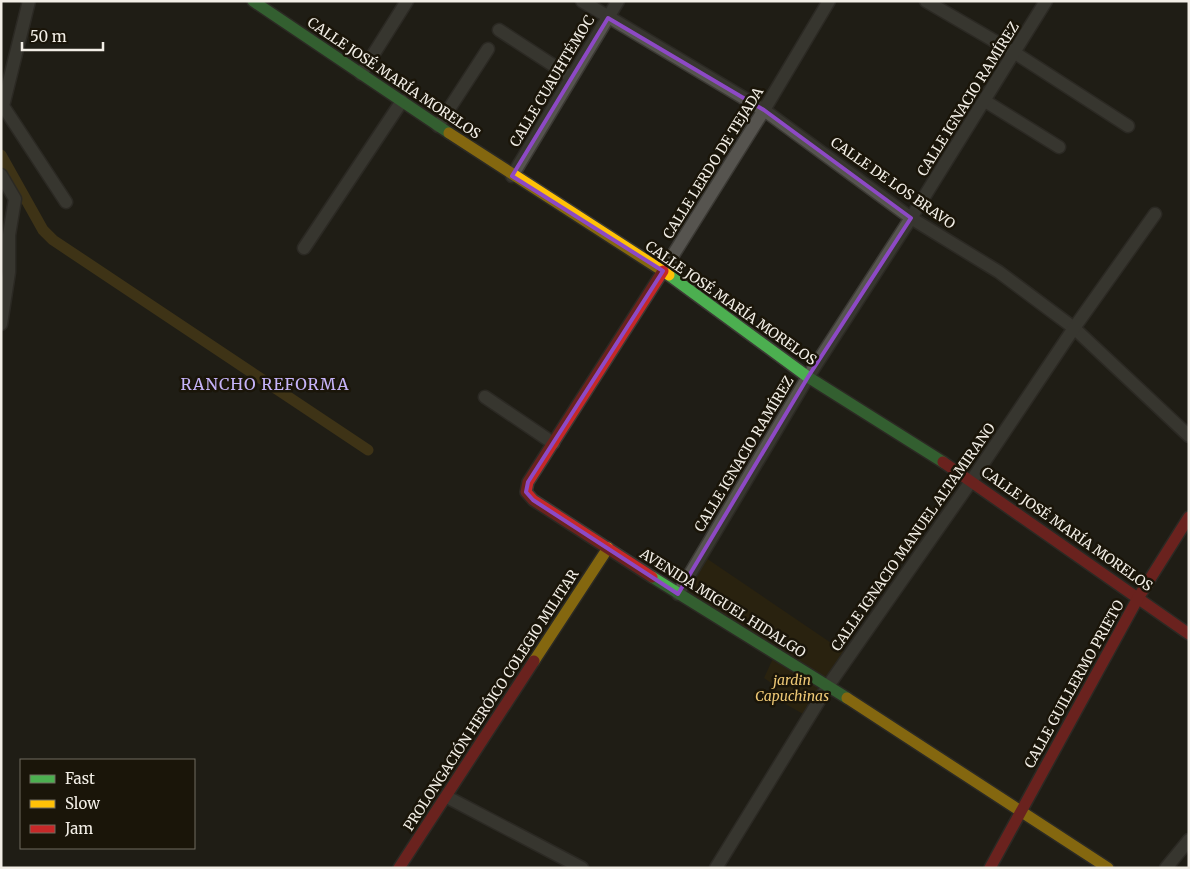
<svg xmlns="http://www.w3.org/2000/svg" width="1190" height="869" viewBox="0 0 1190 869" font-family="Merriweather,serif">
<style>
.green{fill:#352807}
.lines{fill:none;stroke-linecap:round;stroke-linejoin:round}
.canal{stroke:#644e18;stroke-width:11}
.street-casing{stroke:#3b3934;stroke-width:15}
.fast-casing{stroke:#3b3934;stroke-width:14}
.slow-casing{stroke:#3b3934;stroke-width:14}
.jam-casing{stroke:#3b3934;stroke-width:14}
.street{stroke:#56544f;stroke-width:12}
.fast{stroke:#4caf50;stroke-width:11}
.slow{stroke:#ffc107;stroke-width:11}
.jam{stroke:#c62828;stroke-width:11}
.marked{fill:none;stroke:#8d49c5;stroke-width:4;stroke-linejoin:round}
.labels{text-anchor:middle;stroke-width:5;stroke-linejoin:round;paint-order:stroke}
.street-label{font-size:14px;fill:#f2eee6;stroke:#1a1509}
.park-label{font-size:14px;font-style:italic;fill:#eec875;stroke:#1a1509}
.quarter-label{font-size:16px;letter-spacing:1px;fill:#c6b4fa;stroke:#1a1509}
</style>
<rect width="100%" height="100%" fill="#1f1d16"/>
<g class="green">
<path d="M706,558L846,653L827,681L686,591Z"/>
<path d="M775,654L823,687L805,715L769,695L774,685L764,678Z"/>
</g>
<g class="lines">
<path class="canal" d="M1,155L43,230L53,240L368,450"/>
<g class="street-casing">
<g id="street">
<path d="M29,1L3,106L66,202"/>
<path d="M582,1L764,110L911,218L999,272L1074,328L1189,436"/>
<path d="M926,1L1015,53L1128,126"/>
<path d="M499,30L571,77"/>
<path d="M361,74L407,1"/>
<path d="M985,101L1059,147"/>
<path d="M438,126L488,49"/>
<path d="M1,175L15,199L9,235V272L1,324"/>
<path d="M512,176L618,1"/>
<path d="M304,248L402,101"/>
<path d="M663,271L764,110L829,1"/>
<path d="M485,397L553,443"/>
<path d="M678,594L808,377L911,218L1046,1"/>
<path d="M447,797L582,868"/>
<path d="M716,868L828,686L972,480L1074,328L1155,214"/>
<path d="M1166,868L1189,840"/>
</g>
</g>
<g class="fast-casing">
<g id="fast">
<path d="M253,1L449,133"/>
<path d="M669,275L808,377L943,462"/>
<path d="M652,577L847,698"/>
</g>
</g>
<g class="slow-casing">
<g id="slow">
<path d="M449,133L669,275"/>
<path d="M534,661L608,548"/>
<path d="M847,698L1108,868"/>
</g>
</g>
<g class="jam-casing">
<g id="jam">
<path d="M943,462L1189,634"/>
<path d="M652,577L533,500L526,492L528,482L663,271"/>
<path d="M399,868L534,661"/>
<path d="M990,868L1138,598L1189,517"/>
</g>
</g>
<use href="#street" class="street"/>
<use href="#fast" class="fast"/>
<use href="#slow" class="slow"/>
<use href="#jam" class="jam"/>
</g>
<path d="M0 0H1190V869H0ZM608,18L764,110L911,218L808,377L678,594L533,500L526,492L528,482L663,271L512,176Z" fill="#1f1d16" fill-opacity=".55" fill-rule="evenodd"/>
<path class="marked" d="M608,18L764,110L911,218L808,377L678,594L533,500L526,492L528,482L663,271L512,176Z"/>
<g class="labels">
<g class="street-label">
<text transform="translate(394 78) rotate(34)" y="5">CALLE JOSÉ MARÍA MORELOS</text>
<text transform="translate(552 81) rotate(-59)" y="5">CALLE CUAUHTÉMOC</text>
<text transform="translate(968 99) rotate(-58)" y="5">CALLE IGNACIO RAMÍREZ</text>
<text transform="translate(713 163) rotate(-58)" y="5">CALLE LERDO DE TEJADA</text>
<text transform="translate(893 183) rotate(35)" y="5">CALLE DE LOS BRAVO</text>
<text transform="translate(731 303) rotate(35)" y="5">CALLE JOSÉ MARÍA MORELOS</text>
<text transform="translate(744 454) rotate(-59)" y="5">CALLE IGNACIO RAMÍREZ</text>
<text transform="translate(1067 529) rotate(35)" y="5">CALLE JOSÉ MARÍA MORELOS</text>
<text transform="translate(913 537) rotate(-55)" y="5">CALLE IGNACIO MANUEL ALTAMIRANO</text>
<text transform="translate(723 603) rotate(32)" y="5">AVENIDA MIGUEL HIDALGO</text>
<text transform="translate(1074 684) rotate(-61)" y="5">CALLE GUILLERMO PRIETO</text>
<text transform="translate(491 700) rotate(-57)" y="5">PROLONGACIÓN HERÓICO COLEGIO MILITAR</text>
</g>
<g class="park-label">
<text x="792" y="685">jardin<tspan x="792" dy="16">Capuchinas</tspan></text>
</g>
<g class="quarter-label">
<text x="265" y="390">RANCHO REFORMA</text>
</g>
</g>
<rect width="1190" height="869" fill="none" stroke="#f2eee6" stroke-width="5"/>
<rect x="20" y="759" width="175" height="90" fill="#1a1509" stroke="#706c61"/>
<rect x="30" y="775" width="25" height="8" fill="#4caf50" stroke="#706c61"/>
<text x="65" y="784" font-size="15" fill="#f2eee6">Fast</text>
<rect x="30" y="800" width="25" height="8" fill="#ffc107" stroke="#706c61"/>
<text x="65" y="809" font-size="15" fill="#f2eee6">Slow</text>
<rect x="30" y="825" width="25" height="8" fill="#c62828" stroke="#706c61"/>
<text x="65" y="834" font-size="15" fill="#f2eee6">Jam</text>
<path d="M22 42v8h81v-8" fill="none" stroke="#f2eee6" stroke-width="2.5"/>
<text x="30" y="42" font-size="15" fill="#f2eee6" stroke="#1a1509" stroke-width="4" paint-order="stroke">50 m</text>
</svg>
